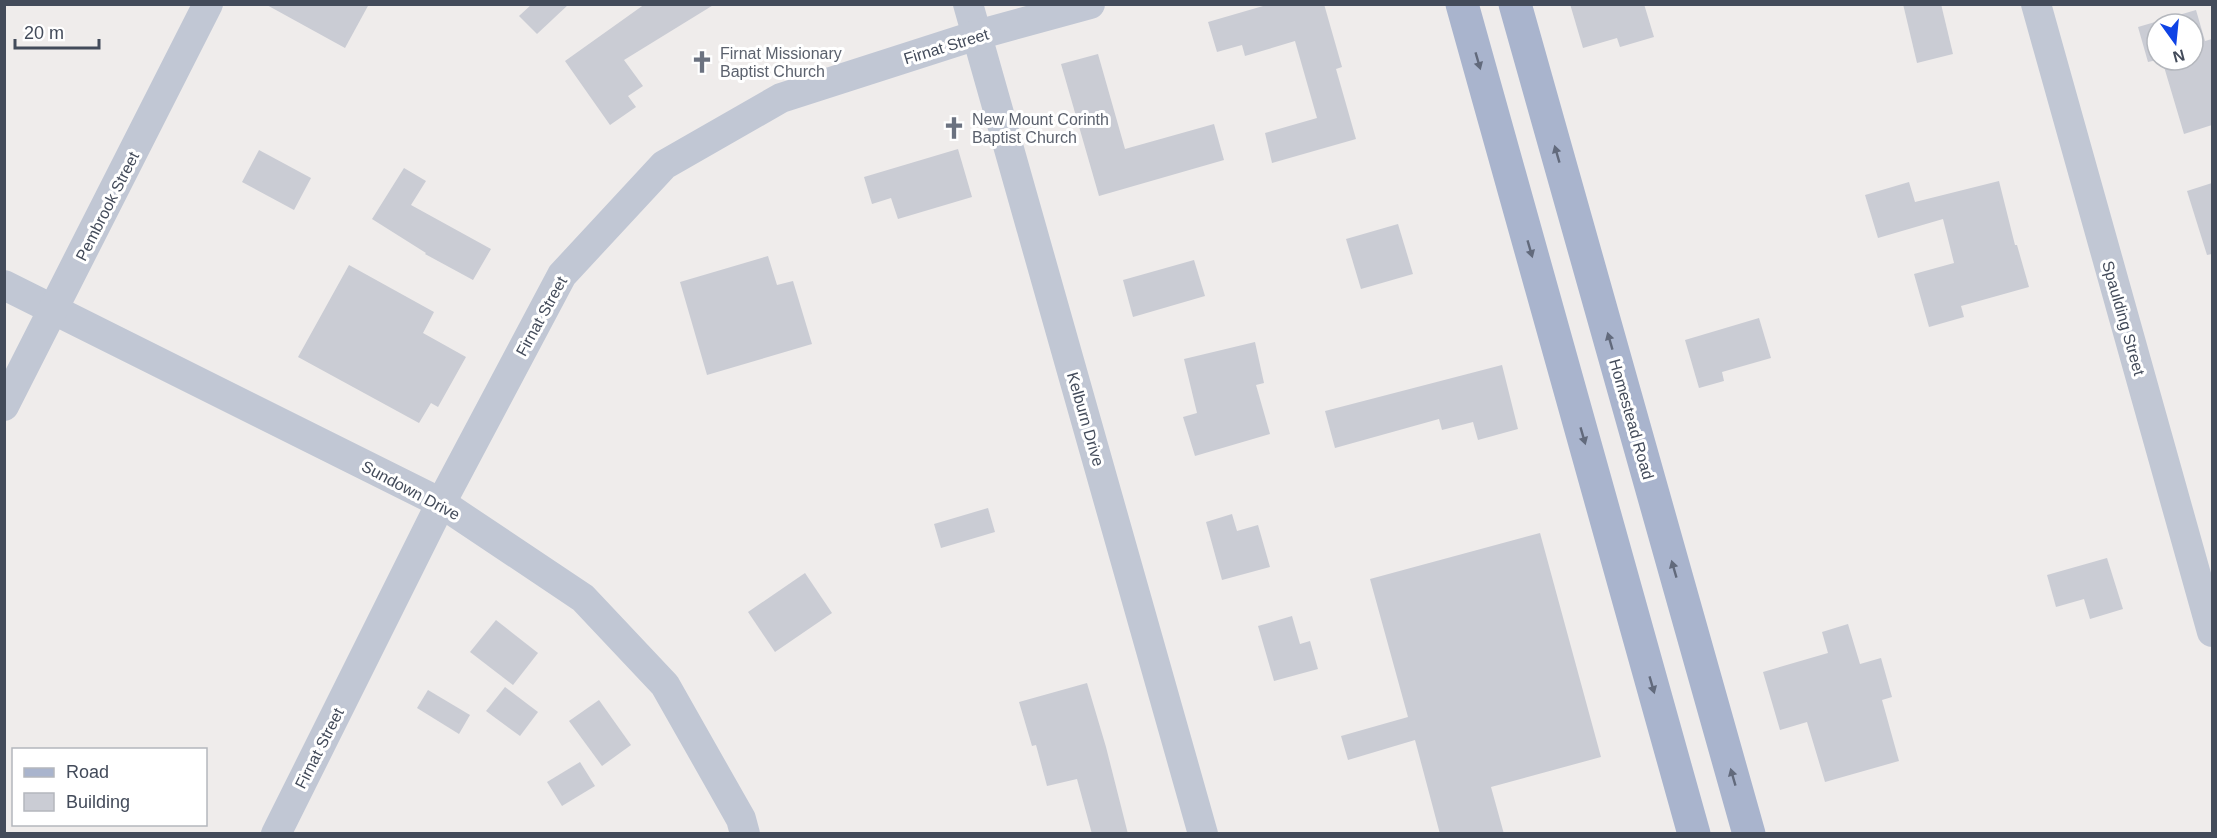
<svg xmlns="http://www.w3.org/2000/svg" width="2217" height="838" viewBox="0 0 2217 838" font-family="Helvetica,sans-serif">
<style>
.building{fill:#caccd4}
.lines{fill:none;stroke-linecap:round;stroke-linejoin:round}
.minor{stroke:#c1c7d4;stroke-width:30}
.major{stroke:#a9b4cd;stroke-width:33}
.oneway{fill:#626a7c}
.labels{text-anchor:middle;stroke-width:6;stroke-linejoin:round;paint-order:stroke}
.street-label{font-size:16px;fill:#434b5a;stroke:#fff}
.worship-label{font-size:16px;fill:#5b616d;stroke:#fff;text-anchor:start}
</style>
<rect width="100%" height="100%" fill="#efeceb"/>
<g class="building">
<path d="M265,4H369L345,48Z"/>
<path d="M532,4H569L537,34L519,16Z"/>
<path d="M645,4H715L624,60L643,86L628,96L636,107L610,125L565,61Z"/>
<path d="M1270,4H1324L1342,67L1336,69L1356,139L1272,163L1265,133L1317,118L1295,41L1245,56L1242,45L1217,52L1208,22Z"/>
<path d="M1570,4H1644L1654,37L1620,47L1617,38L1583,48Z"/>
<path d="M1903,4H1941L1953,54L1917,63Z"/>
<path d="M2196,10L2205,41L2212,39V125L2184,134L2162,60H2193V24H2157V60L2148,62L2138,27Z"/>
<path d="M1098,54L1125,149L1214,124L1224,160L1099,196L1061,64Z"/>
<path d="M958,149L972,197L898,219L891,198L872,204L864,177Z"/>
<path d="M259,150L311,178L294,210L242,182Z"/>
<path d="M404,168L426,181L411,205L491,249L473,280L425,254L426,253L372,219Z"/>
<path d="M1999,181L2015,245H2017L2029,287L1961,306L1964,317L1929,327L1914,274L1954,263L1943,219L1878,238L1865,195L1909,182L1915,202Z"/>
<path d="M2212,183V254L2207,255L2187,191Z"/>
<path d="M1398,224L1413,274L1361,289L1346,239Z"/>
<path d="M768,256L777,285L793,281L812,344L707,375L680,282Z"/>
<path d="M1194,260L1205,296L1133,317L1123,280Z"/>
<path d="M349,265L434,312L423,333L466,357L438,407L431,403L419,423L298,357Z"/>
<path d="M1759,318L1771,358L1722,372L1724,381L1699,388L1685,340Z"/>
<path d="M1255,342L1264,383L1256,385L1270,434L1195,456L1183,417L1197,413L1184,359Z"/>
<path d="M1502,365L1518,429L1478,440L1473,422L1442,430L1439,419L1335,448L1325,411Z"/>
<path d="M988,508L995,532L941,548L934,524Z"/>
<path d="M1232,514L1237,531L1258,525L1270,567L1222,580L1206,522Z"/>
<path d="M1540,533L1601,757L1491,787L1504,834H1440L1415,740L1348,760L1341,736L1408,717L1370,579Z"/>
<path d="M2107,558L2123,609L2090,619L2084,599L2056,607L2047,575Z"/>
<path d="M805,573L832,613L775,652L748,612Z"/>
<path d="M1292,616L1300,644L1310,641L1318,669L1274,681L1258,626Z"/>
<path d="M496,620L538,653L513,685L470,652Z"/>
<path d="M1848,624L1860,664L1881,658L1892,697L1882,700L1899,761L1825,782L1807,722L1780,730L1763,672L1828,653L1822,632Z"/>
<path d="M1087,683L1106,747L1128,834H1092L1077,779L1047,786L1036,745L1032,746L1019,702Z"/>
<path d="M505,687L538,712L520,736L486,711Z"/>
<path d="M428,690L470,715L459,734L417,708Z"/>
<path d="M599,700L631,745L602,766L569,721Z"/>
<path d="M580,762L595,786L562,806L547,782Z"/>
</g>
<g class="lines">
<g class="minor">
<path d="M968,4L1203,834"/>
<path d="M2036,4L2212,632"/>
<path d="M4,285L441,503L583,598L665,685L741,819L745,834"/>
<path d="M4,406L208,4"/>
<path d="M276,834L441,503L562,275L664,165L781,98L977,35L1090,4"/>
</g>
<g class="major">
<path d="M1462,4L1694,834"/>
<path d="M1515,4L1749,834"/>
</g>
</g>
<defs><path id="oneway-solid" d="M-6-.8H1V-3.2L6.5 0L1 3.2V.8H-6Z" transform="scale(1.5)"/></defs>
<g class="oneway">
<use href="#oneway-solid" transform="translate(1478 61) rotate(74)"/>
<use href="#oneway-solid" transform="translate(1557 154) rotate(-106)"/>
<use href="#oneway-solid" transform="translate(1530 249) rotate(74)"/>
<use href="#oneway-solid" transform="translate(1610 341) rotate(-106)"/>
<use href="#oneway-solid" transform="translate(1583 436) rotate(74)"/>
<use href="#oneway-solid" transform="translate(1674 569) rotate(-106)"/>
<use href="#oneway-solid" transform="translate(1652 685) rotate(74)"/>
<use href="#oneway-solid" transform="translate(1733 777) rotate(-106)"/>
</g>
<defs>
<g id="church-bare" transform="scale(1.8)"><path d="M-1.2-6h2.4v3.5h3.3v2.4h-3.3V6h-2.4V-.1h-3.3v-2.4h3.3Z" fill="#6b7280" stroke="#fff" stroke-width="2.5" paint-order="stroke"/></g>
</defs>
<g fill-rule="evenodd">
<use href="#church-bare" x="702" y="62"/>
<use href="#church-bare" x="954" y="128"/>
</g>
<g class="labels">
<g class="street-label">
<text transform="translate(946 46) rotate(-17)" y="6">Firnat Street</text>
<text transform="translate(107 206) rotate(-63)" y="6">Pembrook Street</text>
<text transform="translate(541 316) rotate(-61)" y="6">Firnat Street</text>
<text transform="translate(2124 318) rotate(74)" y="6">Spaulding Street</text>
<text transform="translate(1086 419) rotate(74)" y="6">Kelburn Drive</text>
<text transform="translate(1632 419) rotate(74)" y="6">Homestead Road</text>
<text transform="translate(411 490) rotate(28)" y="6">Sundown Drive</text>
<text transform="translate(319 748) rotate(-63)" y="6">Firnat Street</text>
</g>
<g class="worship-label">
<text x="720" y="59">Firnat Missionary<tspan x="720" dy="18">Baptist Church</tspan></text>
<text x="972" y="125">New Mount Corinth<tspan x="972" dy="18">Baptist Church</tspan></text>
</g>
</g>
<rect width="2217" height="838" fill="none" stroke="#434b5a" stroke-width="12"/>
<rect x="12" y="748" width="195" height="78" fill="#ffffff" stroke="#b4b7bd" stroke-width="1.5"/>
<rect x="24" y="768" width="30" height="9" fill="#a9b4cd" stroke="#b4b7bd" stroke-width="1.5"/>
<text x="66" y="778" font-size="18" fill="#434b5a">Road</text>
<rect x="24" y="793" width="30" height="18" fill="#caccd4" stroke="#b4b7bd" stroke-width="1.5"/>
<text x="66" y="808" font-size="18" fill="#434b5a">Building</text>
<g transform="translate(2175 42) rotate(165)"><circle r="28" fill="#ffffff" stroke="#b4b7bd" stroke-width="1.5"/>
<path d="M0-4.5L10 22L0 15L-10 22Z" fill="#0f43e5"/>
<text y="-9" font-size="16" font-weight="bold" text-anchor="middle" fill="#434b5a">N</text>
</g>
<path d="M15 39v9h84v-9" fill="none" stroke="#434b5a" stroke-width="3"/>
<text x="24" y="39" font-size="18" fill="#434b5a" stroke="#ffffff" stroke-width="4.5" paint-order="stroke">20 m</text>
</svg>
